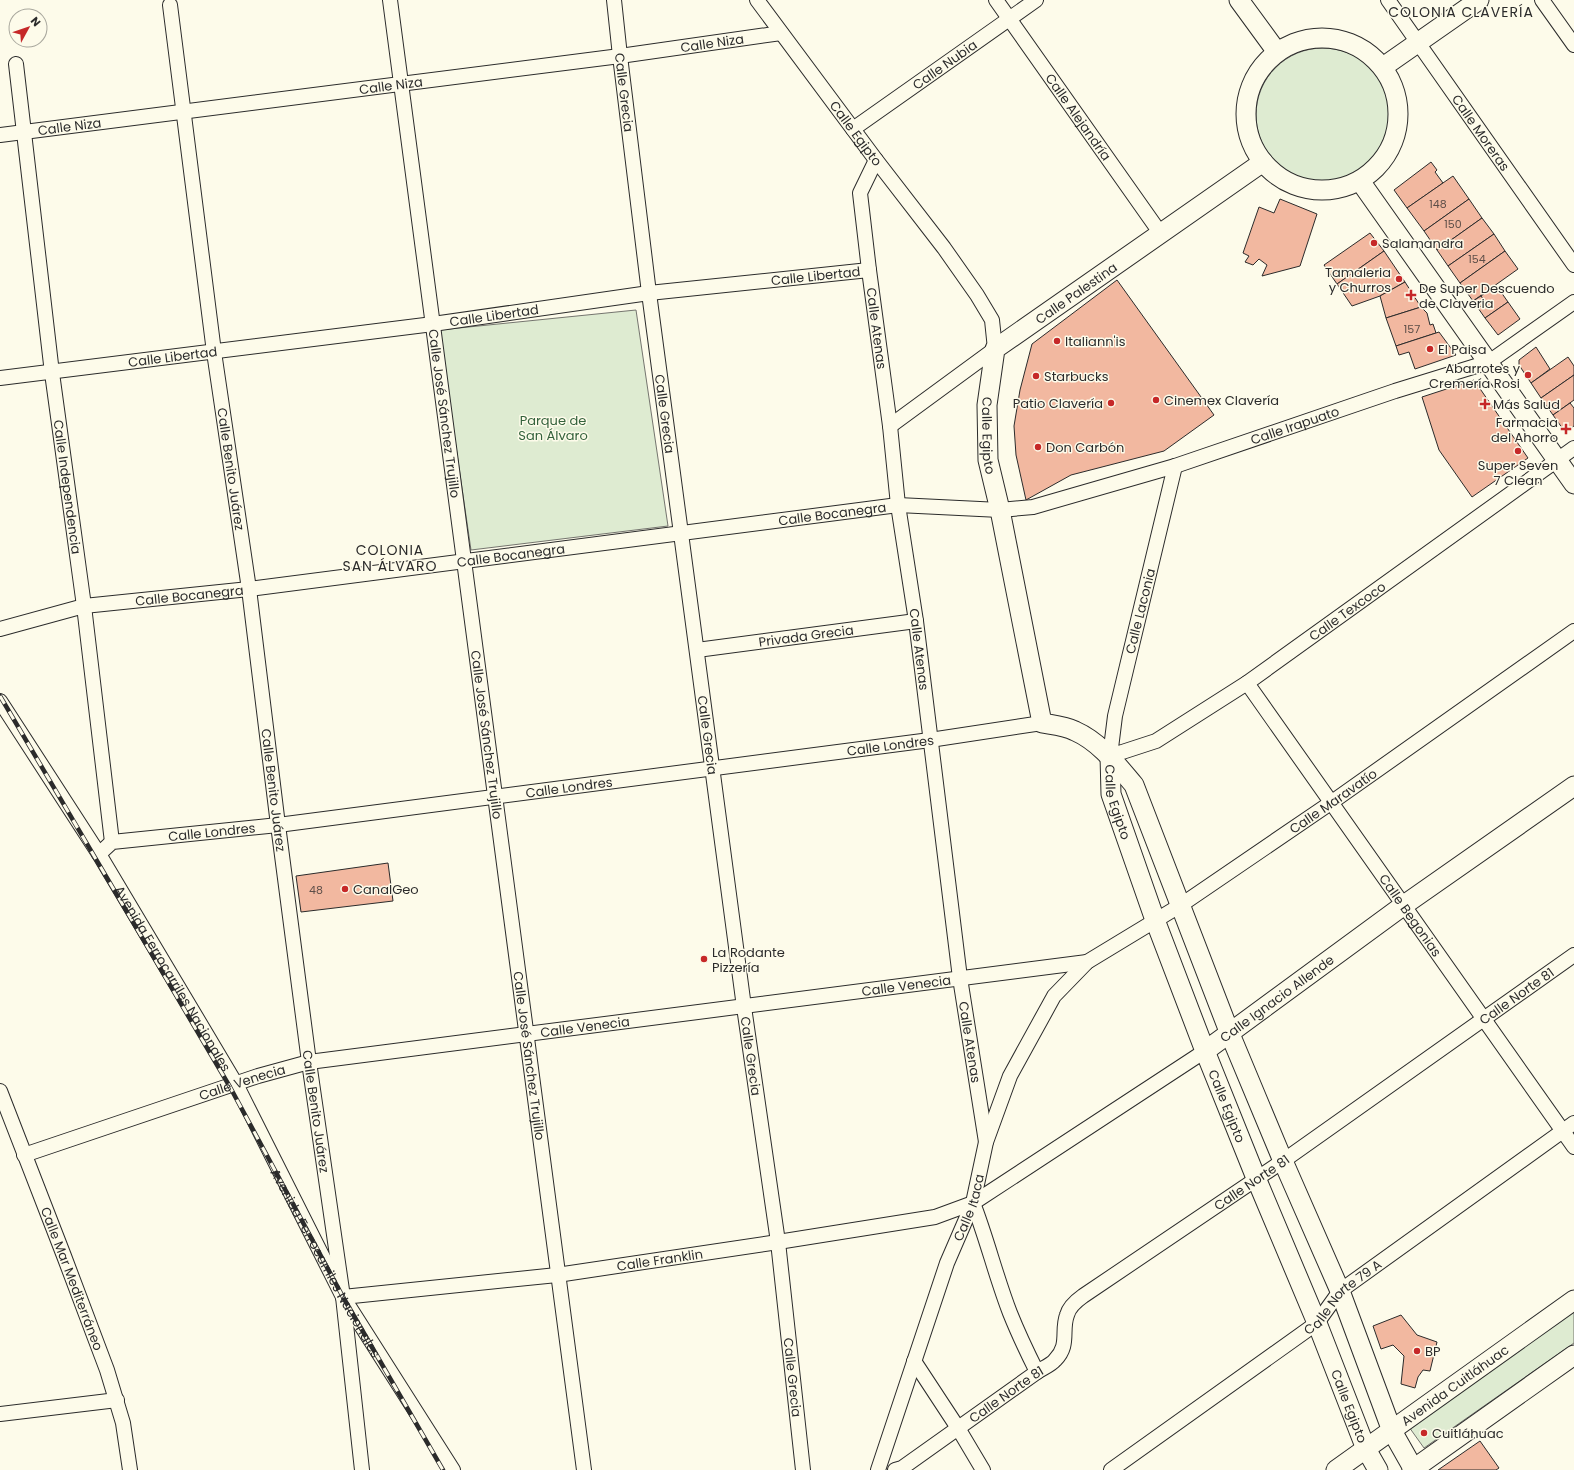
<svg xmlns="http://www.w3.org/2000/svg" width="1574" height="1470" viewBox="0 0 1574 1470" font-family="Poppins,sans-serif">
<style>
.green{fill:#deebd1;stroke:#74746e}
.building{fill:#f2b8a0;stroke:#2b2b2b}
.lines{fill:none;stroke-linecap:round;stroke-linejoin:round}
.street-casing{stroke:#2b2b2b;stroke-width:16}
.secondary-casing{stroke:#2b2b2b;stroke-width:21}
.street{stroke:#fdfbea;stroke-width:14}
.secondary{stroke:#fdfbea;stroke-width:19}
.rail-casing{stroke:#2b2b2b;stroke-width:4.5}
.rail{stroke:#fdfbea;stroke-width:3;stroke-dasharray:9;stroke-linecap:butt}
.poi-dot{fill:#c62828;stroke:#fdfbea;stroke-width:1.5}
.labels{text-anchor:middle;stroke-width:3;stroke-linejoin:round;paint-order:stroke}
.number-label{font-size:11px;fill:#5d4e48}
.street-label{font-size:13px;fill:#2b2b2b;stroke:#fdfbea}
.poi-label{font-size:13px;fill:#2b2b2b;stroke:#fdfbea;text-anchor:start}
.park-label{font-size:13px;fill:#34623c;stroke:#fdfbea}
.neighbourhood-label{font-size:14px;letter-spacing:1px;fill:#2b2b2b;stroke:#fdfbea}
</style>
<rect width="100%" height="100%" fill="#fdfbea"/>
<g class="green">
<circle cx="1323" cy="115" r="67"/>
<path d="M636,310L668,526L471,550L439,330Z"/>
<path d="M1574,1310V1343L1424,1448L1409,1427Z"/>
</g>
<g class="building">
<path d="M1431,162L1437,170L1435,172L1443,183L1407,208L1394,190Z"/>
<path d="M1453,176L1469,199L1424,231L1407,208Z"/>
<path d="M1280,199L1317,214L1300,266L1262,276L1267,265L1259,259L1253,265L1245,262L1249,256L1243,253L1259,207L1274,213Z"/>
<path d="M1469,199L1482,218L1437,250L1424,231Z"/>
<path d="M1482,218L1494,234L1448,266L1437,250Z"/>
<path d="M1370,233L1384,251L1337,284L1324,265Z"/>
<path d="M1494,234L1505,251L1460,283L1448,266Z"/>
<path d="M1384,251L1405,282L1380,296L1352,306L1337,284Z"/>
<path d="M1505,251L1518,269L1473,301L1460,283Z"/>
<path d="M1117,280L1214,415L1164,451L1071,475L1026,500L1016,455L1014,426L1020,390L1032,344Z"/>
<path d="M1405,282L1421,307L1386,318L1380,296Z"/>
<path d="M1496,285L1508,302L1485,318L1478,308L1486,303L1481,296Z"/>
<path d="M1481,296L1486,303L1478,308L1473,301Z"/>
<path d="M1508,302L1520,319L1498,335L1485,318Z"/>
<path d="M1421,307L1427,313L1430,325L1433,324L1436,333L1396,346L1386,318Z"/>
<path d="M1439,332L1456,355L1415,369L1409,352L1399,355L1396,346Z"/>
<path d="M1536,347L1550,369L1531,383L1519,365V360Z"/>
<path d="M1568,357L1574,366V375L1541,398L1531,383Z"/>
<path d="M1574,375V400L1553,415L1541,398Z"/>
<path d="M1474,380L1528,458L1472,497L1439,450L1422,397Z"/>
<path d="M1570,403L1574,408V426L1565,432L1553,415Z"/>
<path d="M388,863L393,901L301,912L296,876Z"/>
<path d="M1401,1315L1417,1335L1437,1342L1430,1371L1423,1370L1418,1377L1415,1388L1401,1384L1404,1356L1393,1345L1381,1349L1373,1326Z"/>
<path d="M1480,1441L1499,1468L1496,1470H1438Z"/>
</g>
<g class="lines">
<g class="street-casing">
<g id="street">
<path id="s1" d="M390,0L584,1470"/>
<path id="s2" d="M614,0L620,56L649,293L744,1007L778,1242L803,1470"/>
<path id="s3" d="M757,0L876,160L944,248L977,295L992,320L995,349L890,426"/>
<path id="s4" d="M996,0L1161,234"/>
<path id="s5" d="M1388,0L1574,265"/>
<path d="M1542,0L1574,45"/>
<path id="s6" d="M170,5L214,352L249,589L278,825L309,1062L343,1297L362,1470"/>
<path id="s7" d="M16,64L52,373L84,606L112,842"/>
<path id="s8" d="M853,129L1036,0"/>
<path id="s9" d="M0,135L620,56L781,33"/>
<path id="s10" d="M876,160L860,193L869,270L890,426L898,505L916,621L960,978L986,1142"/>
<path id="s11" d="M0,378L433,324L649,293L869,270"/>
<path id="s12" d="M1175,466L1115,716L1110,756L1156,741L1247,683L1574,448"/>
<path id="s13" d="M0,629L84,606L249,589L898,505L1000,510L1033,507L1175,466L1395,391L1489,362L1574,302"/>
<path id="s14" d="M697,650L916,621"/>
<path id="s15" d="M1247,683L1574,1147"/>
<path id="s16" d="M0,701L99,854L236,1084L343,1297L453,1470"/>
<path id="s17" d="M99,854L112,842L278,825L930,740L1042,723"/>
<path id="s18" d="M0,1091L64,1256L107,1370L123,1423L130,1470"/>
<path id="s19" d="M24,1155L258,1076L309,1062L1087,962"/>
<path d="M973,1203C987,1239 996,1277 1010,1313C1018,1333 1027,1352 1037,1372"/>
<path id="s20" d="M343,1297L557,1275L778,1242L935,1217L973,1203L1205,1051"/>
<path d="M914,1361L958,1428L983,1470"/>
<path d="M0,1414L117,1400"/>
<path id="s21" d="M878,1470L947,1263L973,1203L986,1142L1010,1076L1054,996L1087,962L1181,905L1332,802L1574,631"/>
<path id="s22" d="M895,1470L902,1468L1037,1372C1043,1368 1051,1365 1055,1360C1070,1345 1061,1331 1067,1315C1069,1307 1076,1301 1083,1296L1283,1161L1574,955"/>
<path id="s23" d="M1111,1470L1317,1323L1340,1291L1574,1123"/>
</g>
</g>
<g class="secondary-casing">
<g id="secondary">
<path d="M1239,0L1277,52"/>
<circle cx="1322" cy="114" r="76"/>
<path d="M1383,67L1479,0"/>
<path id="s24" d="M1263,162L995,349L987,405L988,460L1000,510L1042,723C1053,725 1065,726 1075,731C1100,742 1117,765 1134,785L1230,1034L1283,1161L1340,1291L1392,1431L1414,1470"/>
<path d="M1360,181L1574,484"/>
<path id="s25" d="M1110,756L1111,794L1155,920L1205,1051L1256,1178L1317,1323L1366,1449L1378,1470"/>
<path id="s26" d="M1205,1051L1404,905L1574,786"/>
<path id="s27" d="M1336,1470L1574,1300"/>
<path d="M1412,1470L1574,1355"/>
</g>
</g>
<use href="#street" class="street"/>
<use href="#secondary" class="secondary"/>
<g class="rail-casing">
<g id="rail">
<path id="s28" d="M0,696L230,1087L343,1297L443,1470"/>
</g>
</g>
<use href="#rail" class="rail"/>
</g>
<g class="poi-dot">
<circle cx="1374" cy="243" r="4"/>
<circle cx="1399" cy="279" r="4"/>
<path d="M1409 289h4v4h4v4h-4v4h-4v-4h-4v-4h4z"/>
<circle cx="1057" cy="341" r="4"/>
<circle cx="1430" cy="349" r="4"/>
<circle cx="1528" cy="375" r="4"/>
<circle cx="1036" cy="376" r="4"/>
<circle cx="1156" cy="400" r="4"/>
<circle cx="1111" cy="403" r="4"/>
<path d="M1483 398h4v4h4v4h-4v4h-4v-4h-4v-4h4z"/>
<path d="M1564 423h4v4h4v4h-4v4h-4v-4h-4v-4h4z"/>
<circle cx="1038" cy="447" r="4"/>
<circle cx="1518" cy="451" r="4"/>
<circle cx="345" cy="889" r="4"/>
<circle cx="704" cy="959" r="4"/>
<circle cx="1417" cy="1351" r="4"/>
<circle cx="1424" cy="1433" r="4"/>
</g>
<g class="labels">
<g class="number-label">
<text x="1438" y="208">148</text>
<text x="1453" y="228">150</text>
<text x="1477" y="263">154</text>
<text x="1412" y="333">157</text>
<text x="316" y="894">48</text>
</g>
<g class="street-label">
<text dy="5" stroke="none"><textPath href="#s9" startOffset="718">Calle Niza</textPath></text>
<text dy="5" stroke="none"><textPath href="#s8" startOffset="112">Calle Nubia</textPath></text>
<text dy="5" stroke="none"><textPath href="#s9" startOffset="394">Calle Niza</textPath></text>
<text dy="5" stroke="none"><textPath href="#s2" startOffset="93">Calle Grecia</textPath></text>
<text dy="5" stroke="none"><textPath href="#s4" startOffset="143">Calle Alejandría</textPath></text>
<text dy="5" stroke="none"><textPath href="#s9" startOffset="70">Calle Niza</textPath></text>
<text dy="5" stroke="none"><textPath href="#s5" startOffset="162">Calle Moreras</textPath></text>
<text dy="5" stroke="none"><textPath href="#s3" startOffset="166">Calle Egipto</textPath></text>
<text dy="5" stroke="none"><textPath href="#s11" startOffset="822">Calle Libertad</textPath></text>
<text transform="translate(1076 293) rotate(-35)" y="5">Calle Palestina</text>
<text dy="5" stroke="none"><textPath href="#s11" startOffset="498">Calle Libertad</textPath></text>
<text dy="5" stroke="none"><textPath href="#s10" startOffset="173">Calle Atenas</textPath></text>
<text dy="5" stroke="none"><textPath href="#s11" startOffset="174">Calle Libertad</textPath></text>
<text dy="5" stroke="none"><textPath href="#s1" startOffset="417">Calle José Sánchez Trujillo</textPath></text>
<text dy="5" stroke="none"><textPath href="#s2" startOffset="417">Calle Grecia</textPath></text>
<text dy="5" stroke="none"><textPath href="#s13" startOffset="1317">Calle Irapuato</textPath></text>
<text dy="5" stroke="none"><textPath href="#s24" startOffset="414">Calle Egipto</textPath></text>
<text dy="5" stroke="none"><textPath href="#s6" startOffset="468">Calle Benito Juárez</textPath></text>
<text dy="5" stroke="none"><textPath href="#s7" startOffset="426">Calle Independencia</textPath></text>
<text dy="5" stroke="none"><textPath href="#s13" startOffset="841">Calle Bocanegra</textPath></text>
<text dy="5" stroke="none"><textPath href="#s13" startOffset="517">Calle Bocanegra</textPath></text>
<text dy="5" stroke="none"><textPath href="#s13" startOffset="193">Calle Bocanegra</textPath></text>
<text transform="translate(1140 611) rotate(-76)" y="5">Calle Laconia</text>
<text dy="5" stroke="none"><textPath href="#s12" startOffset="577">Calle Texcoco</textPath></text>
<text dy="5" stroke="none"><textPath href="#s14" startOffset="110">Privada Grecia</textPath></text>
<text dy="5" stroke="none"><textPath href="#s10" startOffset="497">Calle Atenas</textPath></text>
<text dy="5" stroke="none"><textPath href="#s1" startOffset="741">Calle José Sánchez Trujillo</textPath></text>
<text dy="5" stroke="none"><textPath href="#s2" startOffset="741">Calle Grecia</textPath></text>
<text dy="5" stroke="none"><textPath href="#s17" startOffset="802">Calle Londres</textPath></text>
<text dy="5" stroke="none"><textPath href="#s17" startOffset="478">Calle Londres</textPath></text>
<text dy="5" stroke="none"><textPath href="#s6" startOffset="792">Calle Benito Juárez</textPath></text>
<text dy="5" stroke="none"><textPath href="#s21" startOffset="849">Calle Maravatío</textPath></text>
<text dy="5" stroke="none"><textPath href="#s25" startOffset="47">Calle Egipto</textPath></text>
<text dy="5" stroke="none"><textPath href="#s17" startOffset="118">Calle Londres</textPath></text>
<text dy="5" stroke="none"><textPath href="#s15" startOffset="284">Calle Begonias</textPath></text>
<text dy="5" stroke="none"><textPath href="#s16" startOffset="327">Avenida Ferrocarriles Nacionales</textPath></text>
<text dy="5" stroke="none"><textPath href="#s19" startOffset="902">Calle Venecia</textPath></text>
<text dy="5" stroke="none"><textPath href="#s22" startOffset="795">Calle Norte 81</textPath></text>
<text dy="5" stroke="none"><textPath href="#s26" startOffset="89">Calle Ignacio Allende</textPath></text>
<text dy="5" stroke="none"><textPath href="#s19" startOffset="578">Calle Venecia</textPath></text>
<text dy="5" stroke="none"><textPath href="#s10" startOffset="893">Calle Atenas</textPath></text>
<text dy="5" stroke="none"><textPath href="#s1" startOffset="1065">Calle José Sánchez Trujillo</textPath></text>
<text dy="5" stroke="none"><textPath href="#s2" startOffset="1065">Calle Grecia</textPath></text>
<text dy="5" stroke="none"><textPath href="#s19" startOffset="230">Calle Venecia</textPath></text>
<text dy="5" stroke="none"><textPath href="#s25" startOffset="371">Calle Egipto</textPath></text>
<text dy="5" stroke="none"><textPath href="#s6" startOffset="1116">Calle Benito Juárez</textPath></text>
<text dy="5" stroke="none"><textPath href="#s22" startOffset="471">Calle Norte 81</textPath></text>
<text dy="5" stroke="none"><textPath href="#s21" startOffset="278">Calle Itaca</textPath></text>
<text dy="5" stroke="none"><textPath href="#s20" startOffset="319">Calle Franklin</textPath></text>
<text dy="5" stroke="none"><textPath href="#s28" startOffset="654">Avenida Ferrocarriles Nacionales</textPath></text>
<text dy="5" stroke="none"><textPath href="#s18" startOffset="201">Calle Mar Mediterráneo</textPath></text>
<text dy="5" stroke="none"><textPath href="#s23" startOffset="290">Calle Norte 79 A</textPath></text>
<text dy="5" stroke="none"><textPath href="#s2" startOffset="1389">Calle Grecia</textPath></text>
<text dy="5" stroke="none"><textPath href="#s27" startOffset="146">Avenida Cuitláhuac</textPath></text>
<text dy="5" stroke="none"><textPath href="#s22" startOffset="135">Calle Norte 81</textPath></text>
<text dy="5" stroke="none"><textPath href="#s25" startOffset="695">Calle Egipto</textPath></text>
</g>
<g class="poi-label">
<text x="1382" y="248">Salamandra</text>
<text x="1391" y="277" text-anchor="end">Tamaleria<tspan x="1391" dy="15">y Churros</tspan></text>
<text x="1419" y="293">De Super Descuendo<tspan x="1419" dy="15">de Claveria</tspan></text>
<text x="1065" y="346">Italiann'is</text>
<text x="1438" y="354">El Paisa</text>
<text x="1520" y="373" text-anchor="end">Abarrotes y<tspan x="1520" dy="15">Cremería Rosi</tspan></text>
<text x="1044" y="381">Starbucks</text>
<text x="1164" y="405">Cinemex Clavería</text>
<text x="1103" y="408" text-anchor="end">Patio Clavería</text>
<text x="1493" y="409">Más Salud</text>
<text x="1558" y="427" text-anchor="end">Farmacia<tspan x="1558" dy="15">del Ahorro</tspan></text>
<text x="1046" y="452">Don Carbón</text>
<text x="1518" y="470" text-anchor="middle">Super Seven<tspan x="1518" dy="15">7 Clean</tspan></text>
<text x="353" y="894">CanalGeo</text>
<text x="712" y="957">La Rodante<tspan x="712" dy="15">Pizzería</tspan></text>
<text x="1425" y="1356">BP</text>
<text x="1432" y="1438">Cuitláhuac</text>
</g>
<g class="park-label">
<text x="553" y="425">Parque de<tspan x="553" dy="15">San Álvaro</tspan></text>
</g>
<g class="neighbourhood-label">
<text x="1461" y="17">COLONIA CLAVERÍA</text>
<text x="390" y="555">COLONIA<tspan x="390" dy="16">SAN ÁLVARO</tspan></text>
</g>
</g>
<g transform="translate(28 28) rotate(50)"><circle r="19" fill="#fdfbea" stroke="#a9a89e"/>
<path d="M0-3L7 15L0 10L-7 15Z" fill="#c62828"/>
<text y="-6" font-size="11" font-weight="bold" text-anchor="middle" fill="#2b2b2b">N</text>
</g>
</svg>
